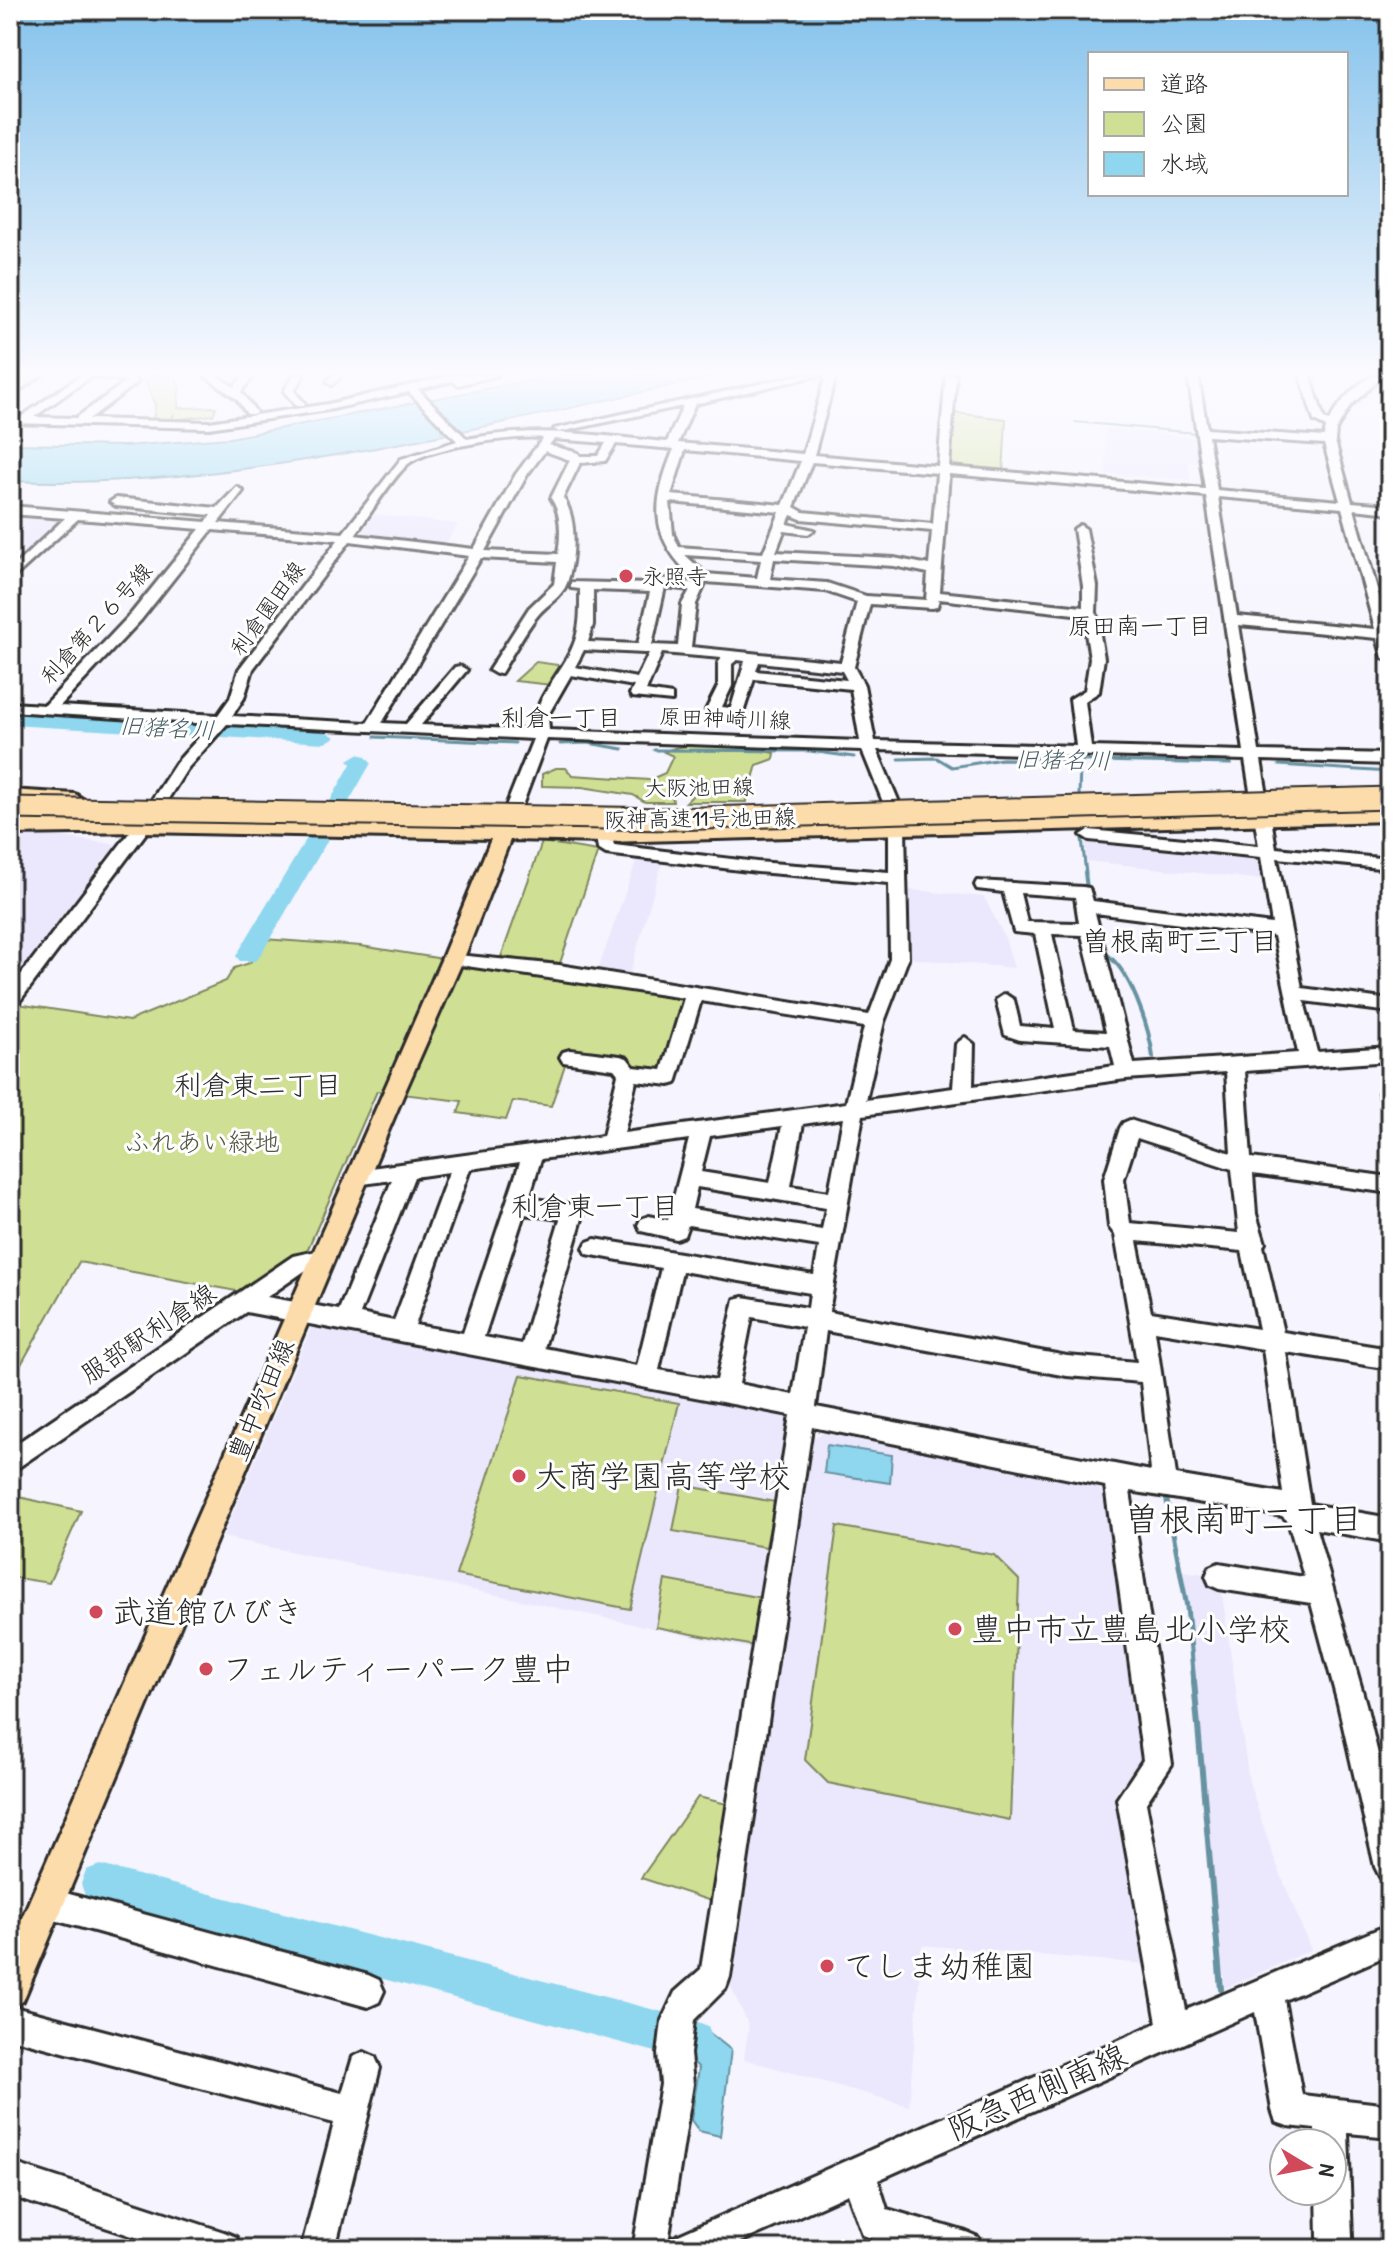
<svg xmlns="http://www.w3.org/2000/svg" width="1400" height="2259" viewBox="0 0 1400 2259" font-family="'Patrick Hand','Klee One',sans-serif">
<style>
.built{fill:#ebe7fd}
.green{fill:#cfe094;stroke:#7d8660;stroke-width:2}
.water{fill:#8ed7ef;stroke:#6692a1;stroke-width:2}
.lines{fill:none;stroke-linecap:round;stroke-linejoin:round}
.stream-far4{stroke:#6692a1;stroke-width:2}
.stream-far3{stroke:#6692a1;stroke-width:3}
.stream-far2{stroke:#6692a1;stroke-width:4}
.stream-far1{stroke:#6692a1;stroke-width:5}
.stream{stroke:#6692a1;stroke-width:6}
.river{fill:#8ed7ef;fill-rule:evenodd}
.minor-casing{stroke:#2b2b2b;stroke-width:6}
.major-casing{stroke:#2b2b2b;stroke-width:6}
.highway-casing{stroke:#2b2b2b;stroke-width:6}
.minor{fill:#fff;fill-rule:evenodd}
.major{fill:#fddcac;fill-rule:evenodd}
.highway{fill:#fddcac;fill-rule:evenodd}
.highway-bridge-casing{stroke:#2b2b2b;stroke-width:25;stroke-linecap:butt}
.highway-bridge{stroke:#fddcac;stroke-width:21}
.poi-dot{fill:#d1495b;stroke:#fff;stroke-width:3}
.labels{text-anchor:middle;stroke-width:6;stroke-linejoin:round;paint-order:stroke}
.far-poi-label{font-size:22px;fill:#2b2b2b;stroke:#fff;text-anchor:start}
.far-street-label{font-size:22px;fill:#2b2b2b;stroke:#fff}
.far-neighbourhood-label{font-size:24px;fill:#2b2b2b;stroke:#fff}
.far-water-label{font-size:24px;font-style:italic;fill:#495f66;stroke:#fff}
.park-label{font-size:26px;fill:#545845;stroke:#fff}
.street-label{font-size:26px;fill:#2b2b2b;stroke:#fff}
.neighbourhood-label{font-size:28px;fill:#2b2b2b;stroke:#fff}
.near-poi-label{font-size:32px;fill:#2b2b2b;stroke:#fff;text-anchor:start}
.near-street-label{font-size:32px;fill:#2b2b2b;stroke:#fff}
.near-neighbourhood-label{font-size:34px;fill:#2b2b2b;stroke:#fff}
</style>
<rect width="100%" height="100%" fill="#f6f4fe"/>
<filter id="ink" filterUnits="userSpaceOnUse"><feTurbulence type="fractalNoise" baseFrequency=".0125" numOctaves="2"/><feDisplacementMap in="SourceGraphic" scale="16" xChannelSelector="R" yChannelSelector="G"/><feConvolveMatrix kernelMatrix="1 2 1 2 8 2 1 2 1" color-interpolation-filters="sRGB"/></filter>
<g filter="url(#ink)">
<g class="built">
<path d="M1105,428L1197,438L1201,462L1189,461L1190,480L1106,474Z"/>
<path d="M10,512L67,518L10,572Z"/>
<path d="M372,514L458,524L444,547L355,537Z"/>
<path d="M10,834H38L120,845L104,859L10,987Z"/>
<path d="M1085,838L1258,853L1262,855L1266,880L1087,861Z"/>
<path d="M638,856L663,859L629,976L598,970Z"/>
<path d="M901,889L984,897L1005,938L1014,968L907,958Z"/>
<path d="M315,1319L794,1409L761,1651L223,1537Z"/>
<path d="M828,1430L1092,1482L1109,1499L1144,1758L1115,1793L1147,1964L922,1945L909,2106L744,2059L749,2026L731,1987L812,1439Z"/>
<path d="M1182,1571L1211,1575L1221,1587L1249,1782L1272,1853L1311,1950L1225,1988L1189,1612Z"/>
</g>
<g class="green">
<path d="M143,375H175L179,388L178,408L216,407L213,415L171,420L174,414L169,421L153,422L155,405Z"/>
<path d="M955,413L1006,419L1003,474L950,470Z"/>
<path d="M536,662L565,666L552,685L515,681Z"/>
<path d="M706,742L775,753L774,759L757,765L746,802H686L697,791V785L685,782L671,786L673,802H645L633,795L582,787L542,786V774L556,768H566L572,775L649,780L665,773L673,756L664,752C679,744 691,748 706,742Z"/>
<path d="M542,842L598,851L560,963L501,957Z"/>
<path d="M263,939L361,946L683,997L687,1005L662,1073L569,1053L551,1106L513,1101L506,1120L458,1113L462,1101L377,1091L306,1253L247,1293L79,1262L10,1384V1008L18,1004L129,1021L226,981L234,968L250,963Z"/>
<path d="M521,1375L679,1403L630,1609L456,1575Z"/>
<path d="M682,1485L775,1502L766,1547L673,1531Z"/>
<path d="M19,1497L81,1511L49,1583L10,1577V1515Z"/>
<path d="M837,1526L994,1555L1019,1580L1010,1820L828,1783L805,1760Z"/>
<path d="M665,1580L762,1598L754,1646L656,1627Z"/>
<path d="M698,1797L727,1804L717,1903L641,1878Z"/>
</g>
<g class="water">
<path d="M558,375H723C496,422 242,491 10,481V444L125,446L230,438Z"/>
<path d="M827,1445L892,1455L890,1483L824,1473Z"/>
<path d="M688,2021L697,2023L731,2050L720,2136L699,2131L691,2120L699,2068L683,2051Z"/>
</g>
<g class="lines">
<path class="stream-far4" d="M1075,422L1196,433"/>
<g class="stream-far3">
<path d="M375,737L515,743"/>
<path d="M560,744L588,743L623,749"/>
<path d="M654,750L810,751L854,757"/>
<path d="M899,759L937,758L952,767L1002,759L1231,764"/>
<path d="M1279,765L1390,772"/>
<path d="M1079,795L1080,767"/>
<path d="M1082,838L1086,874"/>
</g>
<g class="stream-far2">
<path d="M1085,872L1087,889"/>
<path d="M1103,952C1130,967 1149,1027 1153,1057"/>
</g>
<path class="stream-far1" d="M1166,1496L1187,1607L1194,1683"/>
<path class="stream" d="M1194,1681L1221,1989"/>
<g class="river">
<path d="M10,713L325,731L335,737L325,743L10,725Z"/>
<path d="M358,754L365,756L371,763L347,805H333L330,801L351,764L348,760Z"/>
<path d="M318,832L329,838L260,956L256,961H240L236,956L307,838Z"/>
<path d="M100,1865L693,2020L708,2026L714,2041L708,2056L693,2062L100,1903L86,1898L81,1884L86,1870Z"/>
</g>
<g class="minor-casing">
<g id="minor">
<path d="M81,375H130L138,382L89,419L209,422L328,404L454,375H498L458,385L453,381L418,389L467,439C534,425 600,436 667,442L683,406L559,432L554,429L800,375H820L695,404L678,443L803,454L826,375H836L814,455L938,466L946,375H956L949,467L1205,489L1188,375H1198L1207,429L1324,437L1326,427L1314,421L1300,375H1310L1324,419L1329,421C1340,402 1361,375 1384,375L1350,406L1336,430L1335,441L1352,502L1390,505V513L1354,509L1390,634V662L1383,658L1377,638L1239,625L1259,751L1390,754V764L1261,760L1276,848L1390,859V869L1277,858L1302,988L1390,1000V1012L1304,1001L1317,1052L1390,1047V1061L1245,1071L1251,1158L1390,1177V1193L1253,1174L1256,1214L1265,1243L1263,1246L1283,1332L1390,1349V1369L1286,1352L1310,1504L1390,1518V1542L1316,1529L1366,1704L1390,1805V1882L1380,1877L1375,1867L1338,1704L1311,1603L1219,1589L1210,1585L1206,1576L1210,1567L1219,1563L1304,1577L1288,1521L1282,1516L1130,1491L1172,1764L1146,1803L1186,2010L1390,1924V1954L1284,2000L1302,2095L1390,2105V2137L1348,2133L1352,2238L1356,2249H1322L1318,2238L1317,2191H1332V2143H1315V2129L1288,2126L1276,2122L1272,2110L1255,2012L878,2180L887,2209L966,2232L978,2237L983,2249C940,2249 904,2252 863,2235L848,2194L725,2249H669L674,2237L1157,2023L1117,1799L1143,1760L1105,1486L812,1427L730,1977L726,1988L694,2020L690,2054L693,2084L667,2249H633L661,2084L658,2054L662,2020L675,1992L701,1969L790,1415L246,1312L10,1473V1448L293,1256L321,1250L329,1253L332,1259L329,1265L306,1270L267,1297L339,1310L392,1180L356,1185L349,1183L346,1177L349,1171L603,1136L618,1074L614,1069L563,1062L560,1057L563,1052L570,1050L620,1056L627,1058L634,1067L662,1070L684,998L453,964L447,962L444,958L447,954L559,965L869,1015L890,959L889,883L757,872L606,854L598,849L596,836L604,831L610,832L614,845L757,862L889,872V829L885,807L862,750L547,739L520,811L512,816L504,811L533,739L227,724L187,769L149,829L16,1006L10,1008V989L136,824L176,763L211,724L10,711V703L45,705L131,614L200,529L78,519L10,581V570L65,518L10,514V506L206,522L211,515L116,506L110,502L116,498L217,508L237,487L243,491L218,523L343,533L401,459L457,441L409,392L328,410L209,428L10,423V417H21ZM92,376L127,381L76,418L34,417ZM1208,436L1324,444L1340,501L1217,490ZM543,438L516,474L474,549L355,535C369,516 392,478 408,464C429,447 515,435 543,438ZM554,439L606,443L598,456H580L578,453L549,445ZM616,444L674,449C652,502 648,538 695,579L693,583L660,578L653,584L571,582V588L580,589C580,608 581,628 573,646C562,673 533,698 534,730L421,725L467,670L460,666L455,667L406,724L382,723L481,558L557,562L554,584L529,608L489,670L496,674L501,673C513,654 524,632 538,615C547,604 562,597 567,583C575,559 578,519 563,498L580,463L605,461ZM685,450L801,461L783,505L671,495ZM545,451L570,460L551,498C562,514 561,535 558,554L485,551L527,475ZM812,462L937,473L933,524L803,512L794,507ZM949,474L1206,496L1244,751L1091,747L1085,701L1099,692L1104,658L1096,612L1097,586L1086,529L1080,525L1074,529L1083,586V607L940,592ZM1218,497L1342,508L1375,629L1237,616ZM670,502L780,512L763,553L679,547L673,534ZM791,515L801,519L932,531L929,565L894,558L776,552L784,531L808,534L814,530L787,524ZM212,530L338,540L239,669L230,698L218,715L60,706L141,620ZM350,541L469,556L367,723L232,716L244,698L253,669ZM685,555L761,560L757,578L706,574ZM774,559L894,566L928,573L926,600L866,596L827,583L770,579ZM706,582L825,591L857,602L841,662L691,647L696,604ZM665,587L690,590L682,604L678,646L652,645ZM593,590L650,592L638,644L588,642L593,625ZM939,599L1083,615L1090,658L1085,690L1070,699L1076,746L875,741L864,685L854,667L870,604L932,608L937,607ZM584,650L644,653H649L637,678L575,667ZM662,653L722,658L718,663V686L706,710L713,714L742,716L754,679L851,689L860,741L549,730L548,715L571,675L634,686L630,694L632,697L672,701V695L646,691ZM737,660L745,661L731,708L722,707L732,686V664ZM759,662L842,671L847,680L756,671ZM877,750L1245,760L1259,846L1089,830L1081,835L1089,840L1261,857L1272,924L1093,901L1089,888L1083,887L977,881L975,885L977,889L1003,892L1014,932L1035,934L1055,1029L1020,1026L1014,1000L1005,994L996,1000L1005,1035L1020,1040L1110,1046L1115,1066L973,1086L974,1044L965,1037L956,1044L953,1088L866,1100L884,1022L908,959L905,829L901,807ZM1020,893L1075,897L1079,923L1027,922ZM1095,913L1274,936L1298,1053L1134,1064ZM1052,934L1082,935L1106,1032L1074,1030ZM701,1001L864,1027L846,1103L624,1133L636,1081L669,1085L676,1083ZM1226,1072L1231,1153L1130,1120L1123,1123L1120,1128L1104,1179L1109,1227L1115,1235L1137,1362L1067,1356L829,1312L863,1115L1126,1079ZM843,1118L829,1192L791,1186L803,1124ZM782,1126L770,1183L701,1172L710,1136ZM1137,1138L1232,1169L1239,1233L1130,1223L1124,1179ZM689,1139L668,1220L649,1216L641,1219L638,1225L641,1231L676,1239L684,1236L688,1225L819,1246L814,1275L595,1239L587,1242L584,1248L587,1254L661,1268L637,1366L544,1348L584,1212L580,1206L529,1198L541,1159ZM520,1162L463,1333L415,1325L470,1169ZM449,1172L394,1321L360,1314L414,1177ZM697,1187L826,1208L822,1230L692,1209ZM524,1214L560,1219L522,1344L484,1337ZM1137,1241L1242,1251L1259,1329L1151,1312ZM682,1271L810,1293L808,1308L743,1297L735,1299L717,1380L659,1370ZM752,1317L804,1327L793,1395L739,1384ZM826,1331L1067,1376L1141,1382L1151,1471L816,1407ZM1155,1331L1263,1349L1283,1493L1176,1475Z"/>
<path d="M204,375H216L234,387L244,375H254L241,392L256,412L255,414H247L237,399Z"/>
<path d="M294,375H304L294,391L305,404L304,406H296L284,391Z"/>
<path d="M332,375H342L332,385L327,382Z"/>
<path d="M1389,1086H1390V1106L1383,1104L1379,1093Z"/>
<path d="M47,1888L368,1975L379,1980L384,1991L379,2002L368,2007L47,1918L36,1914L32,1903L36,1892Z"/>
<path d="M10,2006L342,2093L353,2057L364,2052L375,2057L380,2068L335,2249H301L334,2123L10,2038Z"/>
<path d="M10,2162L224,2232L236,2237L241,2249H172L10,2196Z"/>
</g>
</g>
<g class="major-casing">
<g id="major">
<path d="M28,375H42L10,397V387Z"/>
<path d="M10,790L75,794L84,800L75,806L10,802Z"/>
<path d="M1390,809V821L604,842L510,840L464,958L403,1096L23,2001L10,2007V1945L442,958L491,839L143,832L10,834V822L143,820L496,828L501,817L508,815L518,821L515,828L604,830Z"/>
</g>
</g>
<g class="highway-casing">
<path id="highway" d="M116,812L127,819L124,824L10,830V816Z"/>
</g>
<use href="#minor" class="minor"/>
<use href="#major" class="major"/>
<use href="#highway" class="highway"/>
<g class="highway-bridge-casing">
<path id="highway-bridge" d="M10,808L669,819L1390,798"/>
</g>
<use href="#highway-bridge" class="highway-bridge"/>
</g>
</g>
<linearGradient id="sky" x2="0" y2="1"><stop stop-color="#84c2eb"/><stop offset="0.54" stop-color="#fbfaff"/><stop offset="1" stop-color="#fbfaff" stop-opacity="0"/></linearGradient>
<rect width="1400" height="691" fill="url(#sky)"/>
<g class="poi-dot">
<circle cx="626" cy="576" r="8"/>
<circle cx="519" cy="1476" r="8"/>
<circle cx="96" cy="1612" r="8"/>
<circle cx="955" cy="1629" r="8"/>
<circle cx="206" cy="1669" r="8"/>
<circle cx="827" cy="1966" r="8"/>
</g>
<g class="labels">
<g class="far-poi-label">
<text x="642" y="584">永照寺</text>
</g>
<g class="far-street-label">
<text transform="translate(267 608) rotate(-54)" y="8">利倉園田線</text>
<text transform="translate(96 623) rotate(-48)" y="8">利倉第２６号線</text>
<text transform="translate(725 718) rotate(2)" y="8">原田神崎川線</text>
<text transform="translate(699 787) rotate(-1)" y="8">大阪池田線</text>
<text transform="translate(700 818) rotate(-1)" y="8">阪神高速11号池田線</text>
</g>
<g class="far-neighbourhood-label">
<text x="1140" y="634">原田南一丁目</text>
<text x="561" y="726">利倉一丁目</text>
</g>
<g class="far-water-label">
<text transform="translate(167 728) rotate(3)" y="8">旧猪名川</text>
<text transform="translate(1063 760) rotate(1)" y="8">旧猪名川</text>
</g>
<g class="park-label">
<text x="202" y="1151">ふれあい緑地</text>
</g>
<g class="street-label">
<text transform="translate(148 1333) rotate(-34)" y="9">服部駅利倉線</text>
<text transform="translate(261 1400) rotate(-67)" y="9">豊中吹田線</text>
</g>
<g class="neighbourhood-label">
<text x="1180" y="951">曽根南町三丁目</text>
<text x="258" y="1095">利倉東二丁目</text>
<text x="595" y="1216">利倉東一丁目</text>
</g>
<g class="near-poi-label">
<text x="535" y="1487">大商学園高等学校</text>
<text x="112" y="1623">武道館ひびき</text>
<text x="971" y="1640">豊中市立豊島北小学校</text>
<text x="222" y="1680">フェルティーパーク豊中</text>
<text x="843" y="1977">てしま幼稚園</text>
</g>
<g class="near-street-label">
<text transform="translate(1037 2092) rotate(-24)" y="11">阪急西側南線</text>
</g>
<g class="near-neighbourhood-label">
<text x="1244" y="1531">曽根南町二丁目</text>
</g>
</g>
<rect width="1400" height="2259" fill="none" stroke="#fff" stroke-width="40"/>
<rect x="20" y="20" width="1360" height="2219" fill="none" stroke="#2b2b2b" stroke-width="3" filter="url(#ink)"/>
<rect x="1088" y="52" width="260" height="144" fill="#ffffff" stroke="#aaaaaa" stroke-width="2"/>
<rect x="1104" y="78" width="40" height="12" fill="#fddcac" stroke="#aaaaaa" stroke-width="2"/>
<text x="1160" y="92" font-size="24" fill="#2b2b2b">道路</text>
<rect x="1104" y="112" width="40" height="24" fill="#cfe094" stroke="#aaaaaa" stroke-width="2"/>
<text x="1160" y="132" font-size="24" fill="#2b2b2b">公園</text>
<rect x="1104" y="152" width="40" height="24" fill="#8ed7ef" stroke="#aaaaaa" stroke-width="2"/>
<text x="1160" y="172" font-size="24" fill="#2b2b2b">水域</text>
<g transform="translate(1308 2167) rotate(100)"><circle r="38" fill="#ffffff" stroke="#aaaaaa" stroke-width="2"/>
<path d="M0-6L14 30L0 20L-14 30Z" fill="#d1495b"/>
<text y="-12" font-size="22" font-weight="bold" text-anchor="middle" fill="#2b2b2b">N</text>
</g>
</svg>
